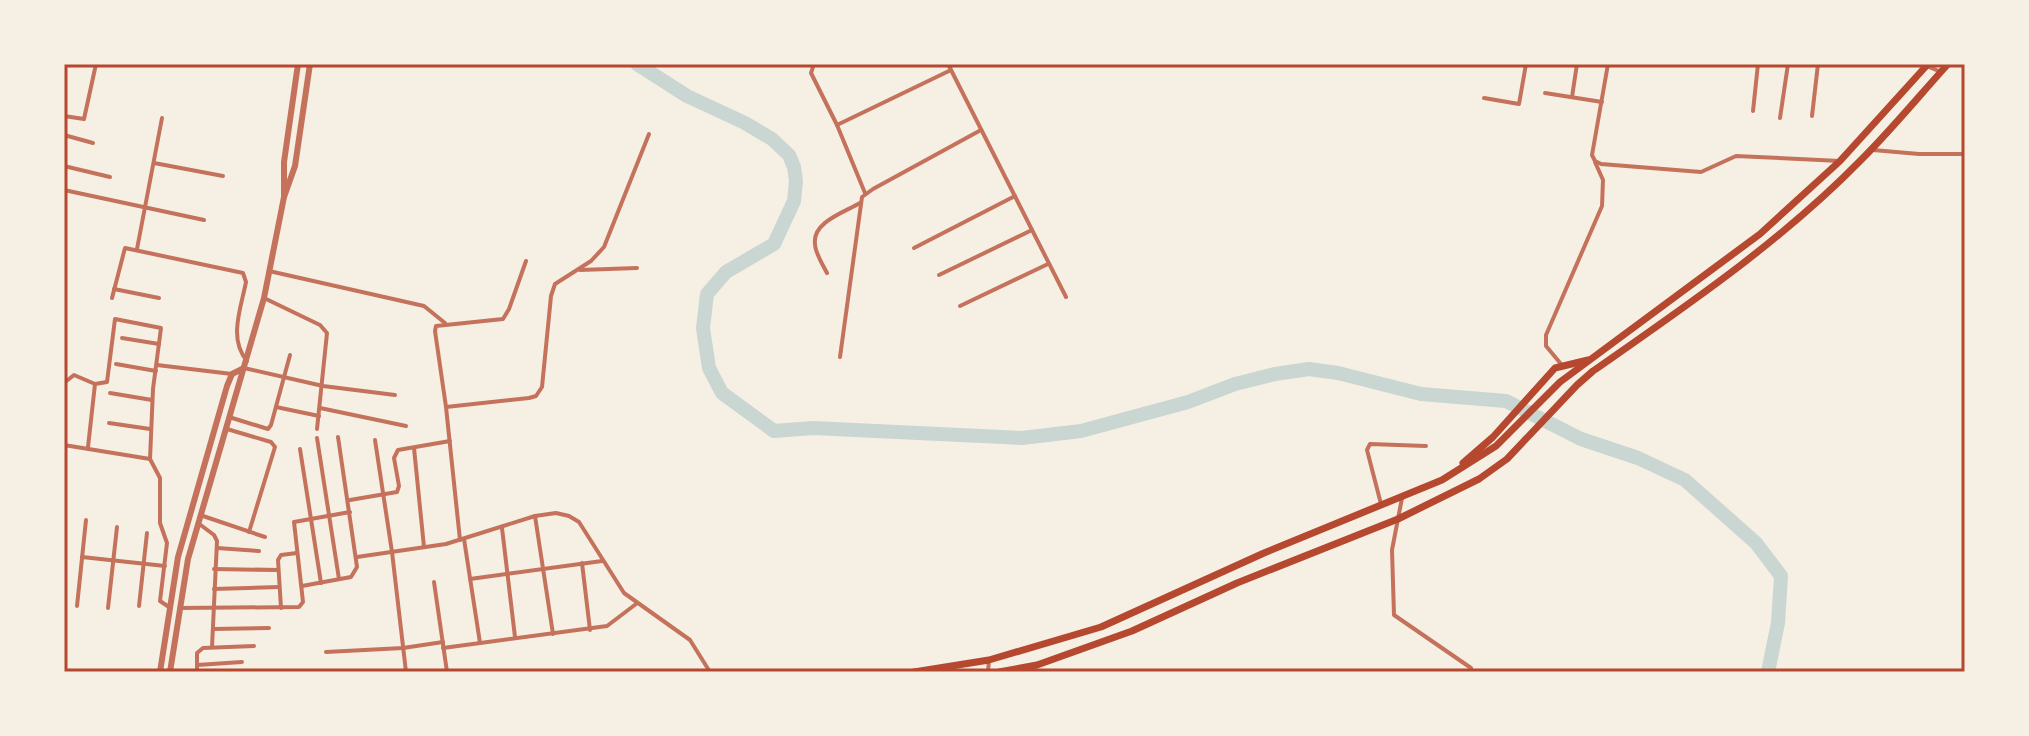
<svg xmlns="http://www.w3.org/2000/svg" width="2029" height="736" viewBox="0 0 2029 736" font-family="Barlow,sans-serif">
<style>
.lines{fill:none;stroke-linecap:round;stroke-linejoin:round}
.river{stroke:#c9d6d2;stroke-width:14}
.minor{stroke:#c5725c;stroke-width:4}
.tertiary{stroke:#c5725c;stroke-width:6}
.primary{stroke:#b5482f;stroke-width:7}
.neatline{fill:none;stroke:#b5482f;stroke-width:3}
</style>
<rect width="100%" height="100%" fill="#f6efe4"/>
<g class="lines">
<path class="river" d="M637,64L687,96L745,123L772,139L789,155L794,167L796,181L794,201L774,244L726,272L707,294L703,328L709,368L722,393L774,431L813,428L1022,438L1081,431L1188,402L1235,384L1275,374L1309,369L1338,373L1421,394L1506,401L1581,439L1638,458L1685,480L1756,543L1781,576L1778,623L1768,672"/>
<g class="minor">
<path d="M814,64L811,73L837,125L865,193"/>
<path d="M948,64L1066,297"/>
<path d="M1608,64L1592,155L1595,161L1601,164L1701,172L1736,156L1840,161"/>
<path d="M1922,64L1941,72"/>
<path d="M1545,93L1602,102"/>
<path d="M1572,97L1577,64"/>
<path d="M1484,98L1519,104L1526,64"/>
<path d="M1753,111L1758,64"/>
<path d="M64,116L84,119L96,64"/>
<path d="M1812,116L1818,64"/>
<path d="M1780,118L1788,64"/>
<path d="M837,125L951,70"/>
<path d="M64,135L93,143"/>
<path d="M1873,150L1919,154H1965"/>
<path d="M154,163L223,176"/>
<path d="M64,166L110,177"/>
<path d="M64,190L204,220"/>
<path d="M914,248L1015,196"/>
<path d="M137,249L162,118"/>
<path d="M580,270L637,268"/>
<path d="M269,271L424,306L445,323"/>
<path d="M827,273C823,265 815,253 815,244C812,222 845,212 860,203"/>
<path d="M939,275L1032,230"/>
<path d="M114,289L159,298"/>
<path d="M112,298L125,248L243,273L246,282C241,308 228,339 247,361"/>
<path d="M264,298L320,325L327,333L317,429"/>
<path d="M960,306L1048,264"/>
<path d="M122,338L159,344"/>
<path d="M840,357L862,197L873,189L981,130"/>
<path d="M116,364L156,371"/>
<path d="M1561,364L1546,346V335L1602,206L1603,180L1595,162"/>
<path d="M157,365L232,374"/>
<path d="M244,368L323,386L395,395"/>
<path d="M64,383L74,375L95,384"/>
<path d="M110,393L152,400"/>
<path d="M276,407L319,416"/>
<path d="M446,407L529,398L536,396L542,387L551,296L555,284L591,261L604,247L649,134"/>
<path d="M320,408L406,426"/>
<path d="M229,417L268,429L271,425L290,355"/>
<path d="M109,423L150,429"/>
<path d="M227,429L271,442L275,447L249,532"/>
<path d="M317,438L339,579"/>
<path d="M375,440L392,552L406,672"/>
<path d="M64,445L150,459L153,389L161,328L115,319L107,382L95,384L88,447"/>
<path d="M414,448L424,547"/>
<path d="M300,449L321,583"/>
<path d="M150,459L160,478V523L167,543L160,601L169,607"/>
<path d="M1402,498L1392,550L1394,615L1471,668L1472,672"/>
<path d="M350,500L397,492L399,486L394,458L398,450L450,441"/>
<path d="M1381,504L1367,450L1370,444L1426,446"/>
<path d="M200,515L265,537"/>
<path d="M535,516L553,634"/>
<path d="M198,523L214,535L217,541L212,647"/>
<path d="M502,528L515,637"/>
<path d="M464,539L480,643"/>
<path d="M460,540L446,407L435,331L436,326L503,319L509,309L526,261"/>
<path d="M217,548L259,551"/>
<path d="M82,557L165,566"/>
<path d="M357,557L446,544L535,516L556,513L569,516L579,522L624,593L690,640L710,672"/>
<path d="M582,563L590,630"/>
<path d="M214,569L278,570"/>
<path d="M470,579L602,561"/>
<path d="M434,582L447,672"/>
<path d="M302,586L351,577L357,567L338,437"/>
<path d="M214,589L279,587"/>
<path d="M77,606L86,520"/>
<path d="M139,606L147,533"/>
<path d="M108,608L117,527"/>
<path d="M181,608L299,607L303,602L294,522L350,512"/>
<path d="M281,608L278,560L281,555L297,553"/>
<path d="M213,629L269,628"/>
<path d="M443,648L607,626L636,604"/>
<path d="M326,652L403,648L443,642"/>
<path d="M197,665L242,662"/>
<path d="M197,672V653L203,648L254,646"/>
<path d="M988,672L989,660"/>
</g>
<g class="tertiary">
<path d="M298,64L284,162V197L295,166L310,64"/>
<path d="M160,672L178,557L227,386L232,374L244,368"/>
<path d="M170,672L188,559L264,298L284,197"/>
</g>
<g class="primary">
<path d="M1463,463L1493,437L1555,368L1588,360"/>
<path d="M914,672L989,660L1101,627L1264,553L1442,480L1496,446L1560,382L1760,234L1840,161L1928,64"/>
<path d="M999,672L1037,665L1132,631L1237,583L1398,519L1479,479L1507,459L1577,385L1593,371C1686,306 1782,241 1862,159C1892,129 1919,96 1948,64"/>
</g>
</g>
<rect width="2029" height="736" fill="none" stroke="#f6efe4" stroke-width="132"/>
<rect x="66" y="66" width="1897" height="604" class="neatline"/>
</svg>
